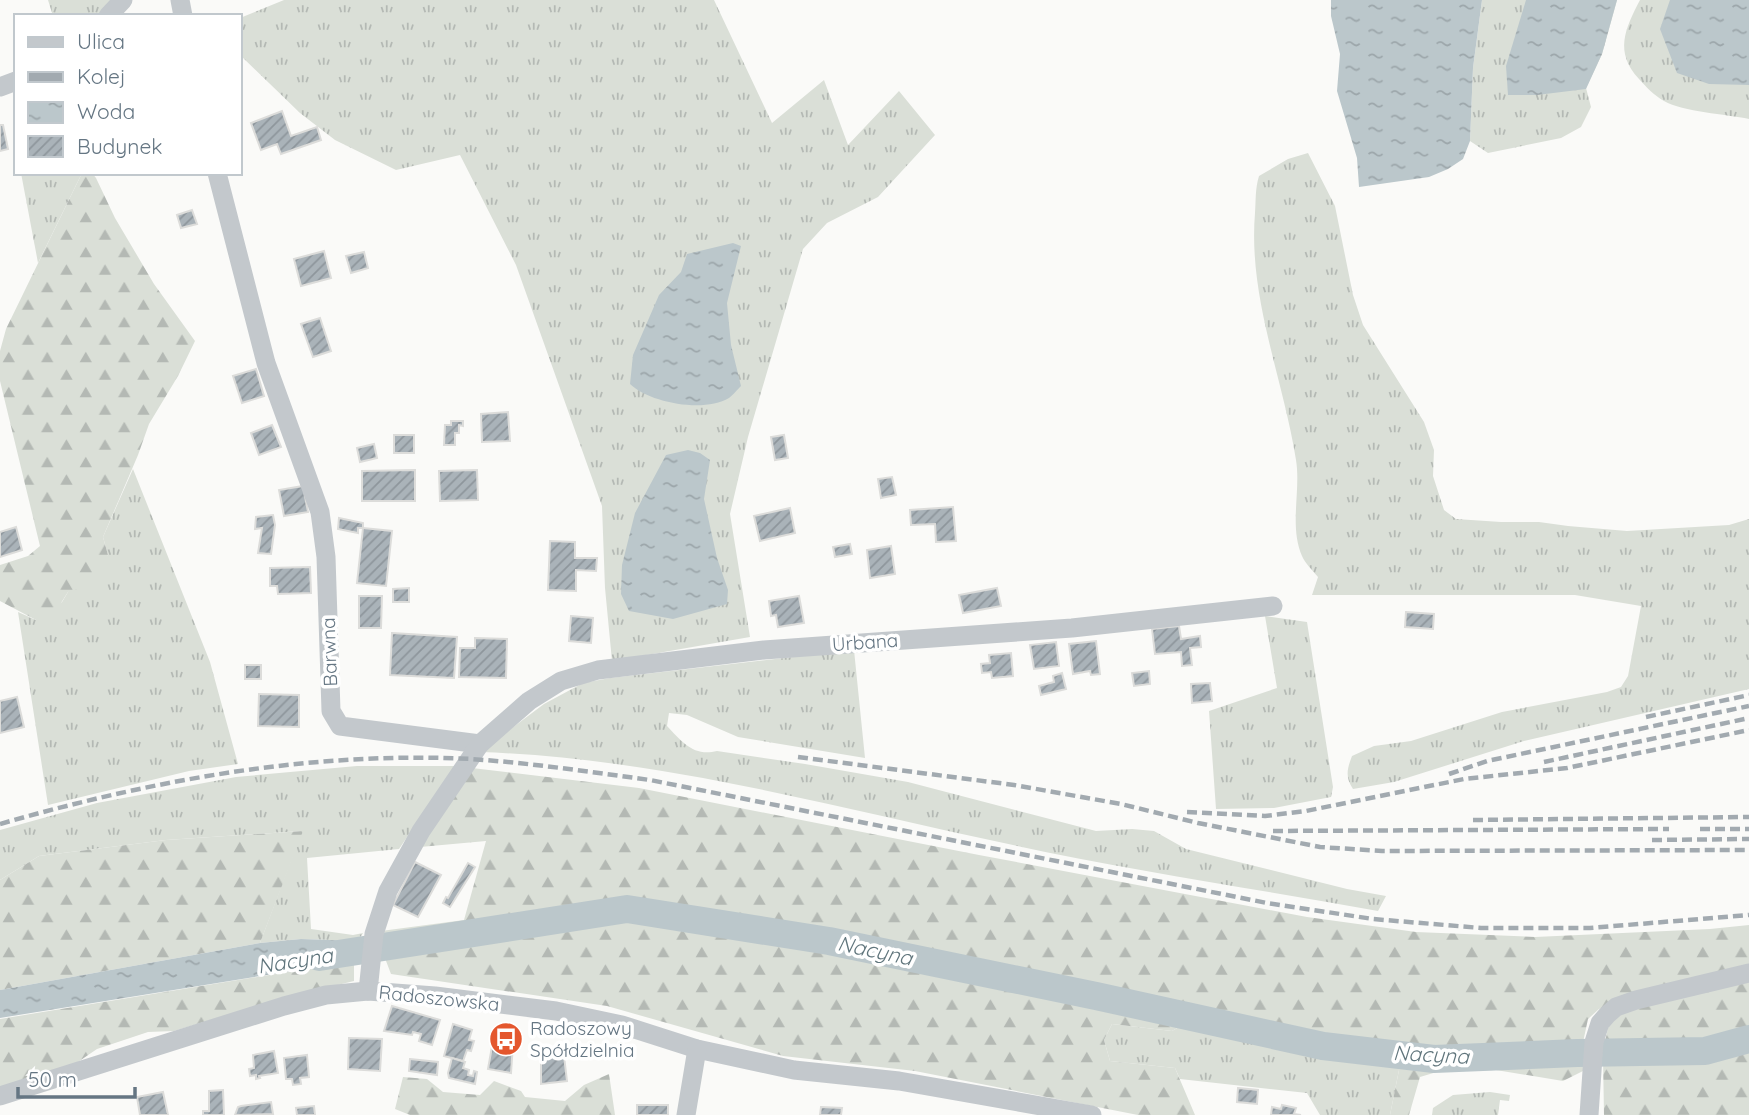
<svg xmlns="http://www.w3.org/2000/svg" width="1749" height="1115" viewBox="0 0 1749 1115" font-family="Quicksand,sans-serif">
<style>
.grass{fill:url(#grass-tufts)}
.forest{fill:url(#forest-firs)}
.water{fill:url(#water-ripples)}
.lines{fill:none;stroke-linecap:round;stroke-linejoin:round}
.river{stroke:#bbc7cb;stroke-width:28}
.building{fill:url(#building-hatch);stroke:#dcdcda;stroke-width:2}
.minor{stroke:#c3c8cc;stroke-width:19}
.rail{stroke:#a2aab0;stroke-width:4.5;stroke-dasharray:10 5;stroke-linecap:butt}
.labels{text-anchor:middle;stroke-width:7;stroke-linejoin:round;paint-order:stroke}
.street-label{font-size:19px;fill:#657683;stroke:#fff}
.poi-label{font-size:19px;fill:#657683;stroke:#fff;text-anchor:start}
.water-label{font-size:21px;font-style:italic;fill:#60757c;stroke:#fff}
</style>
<defs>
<pattern id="grass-tufts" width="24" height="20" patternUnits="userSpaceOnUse" patternTransform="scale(1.75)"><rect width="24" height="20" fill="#dadfd7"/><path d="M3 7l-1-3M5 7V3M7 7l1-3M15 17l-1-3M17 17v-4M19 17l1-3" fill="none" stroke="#b4b9b4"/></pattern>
<pattern id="forest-firs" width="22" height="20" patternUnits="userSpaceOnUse" patternTransform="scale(1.75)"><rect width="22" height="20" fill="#dadfd7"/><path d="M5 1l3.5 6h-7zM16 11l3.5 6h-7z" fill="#b4b9b4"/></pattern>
<pattern id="water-ripples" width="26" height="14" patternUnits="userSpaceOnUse" patternTransform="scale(1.75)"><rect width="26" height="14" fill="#bbc7cb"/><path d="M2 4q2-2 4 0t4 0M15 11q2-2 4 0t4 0" fill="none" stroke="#9ca6aa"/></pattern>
<pattern id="building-hatch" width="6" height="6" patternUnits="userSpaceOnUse" patternTransform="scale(1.75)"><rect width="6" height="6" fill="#aab3b9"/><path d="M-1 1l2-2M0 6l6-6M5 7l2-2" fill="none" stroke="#8e969c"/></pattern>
</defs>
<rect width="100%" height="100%" fill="#fafaf8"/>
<g class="grass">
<path d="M48,0H114L101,16H53Z"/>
<path d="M284,0H714L772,123L824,80L848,145L899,91L935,135L878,197L827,223L803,249L748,437L730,514L750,637L612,661L605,588L602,506L516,265L460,155L396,170L335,140L300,113L240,55V18Z"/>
<path d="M1482,0H1617L1602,54L1586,88L1591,107L1581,127L1561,138L1488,153L1470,141L1473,68Z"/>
<path d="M1640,0H1749V119C1726,114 1683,112 1664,101C1655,96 1646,87 1639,79C1614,52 1625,29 1640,0Z"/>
<path d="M1308,153L1335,206L1353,295L1363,325L1424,422L1434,450L1433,476L1444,510L1456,519L1501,522H1539L1568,526L1627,531L1729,525L1749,519V689L1524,741L1394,782L1353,789C1345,777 1347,769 1352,756L1374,746L1411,741L1502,712L1607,692L1621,687L1628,676L1641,606L1575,595H1312L1318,577C1313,571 1305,563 1302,556C1289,526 1301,491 1296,460C1283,377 1248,298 1255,213C1256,200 1255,189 1259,176L1288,159Z"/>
<path d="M21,173H82L38,263Z"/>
<path d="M133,469L210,662L238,764L189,771L48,805L18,612L36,620L62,602L68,592L108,555L103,537Z"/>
<path d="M1265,616L1307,622L1333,787L1331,797L1274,808L1216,809L1209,711L1277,688Z"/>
<path d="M854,650L865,758L738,737L687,715L669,713L667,726C682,742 694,757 717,751L805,764L908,782L1096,831L1132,829L1154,831L1186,849L1347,889L1386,896L1378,911C1257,889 1133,871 1013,845C837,808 661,758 480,752L544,704L583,683L610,678Z"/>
<path d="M357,766H455L399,849L307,858L311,929L353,935L363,933L358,941L301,939L260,943L302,831L166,840L39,856L0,880V830L97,803L236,777Z"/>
<path d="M1186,1023L1315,1051L1401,1060L1390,1115H1320L1307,1093L1180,1079L1175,1068L1110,1061L1104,1040L1112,1024L1172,1031Z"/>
<path d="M1490,1092L1510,1095L1509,1101L1500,1100L1498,1115H1432L1433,1108L1453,1095Z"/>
</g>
<g class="forest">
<path d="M82,173H92L96,178L115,218L154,284L195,341L178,376L149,424L138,455L103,537L108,555L93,585L68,592L50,620H36L0,601V565L28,556L40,546L0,381V351L6,329Z"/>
<path d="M472,768L639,788L979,855L1307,917L1416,932L1535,937L1710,929L1749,925V965L1599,1009L1588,1019L1582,1047L1434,1056L1148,1003L826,935L628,904L384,944L381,931L464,920L486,841L420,847Z"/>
<path d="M303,831L260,943L0,990V880L39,856L166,840Z"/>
<path d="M626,915L826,946L1186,1023L1172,1031L1112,1024L1104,1040L1110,1061L1175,1068L1195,1115H1138L915,1071L783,1056L607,1006L391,974L383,953Z"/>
<path d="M354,961V981L280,999L174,1031L148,1032L97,1049L72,1066L0,1089V1019Z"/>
<path d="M1749,982V1030L1707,1044L1604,1046L1608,1028L1617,1012Z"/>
<path d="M1749,1042V1115H1604L1603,1058L1706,1054Z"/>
<path d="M1586,1058L1587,1069L1563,1081L1496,1070L1440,1071L1420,1077L1409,1115H1390L1401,1060L1433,1062Z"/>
<path d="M609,1074L615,1115H410L395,1109L403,1077L427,1079L443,1092L480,1095L494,1081L521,1091L525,1097L565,1101L584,1085Z"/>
</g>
<g class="water">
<path d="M1331,0H1482L1473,68L1470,141L1463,159L1448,169L1429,177L1359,187L1357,158L1337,91L1340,54L1331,16Z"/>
<path d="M1526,0H1617L1602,54L1586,89L1537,95H1508L1506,66Z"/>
<path d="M1670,0H1749V85L1709,84L1677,73L1660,29Z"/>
<path d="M733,243L741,246L727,303L731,345L741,386C738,389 733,395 729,398C704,413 650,403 630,384L633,355L659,295L681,272L687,254Z"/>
<path d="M688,450L700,453L710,460L704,499L717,558L728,590L727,604L673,619L629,611L621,594L622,565L635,513L666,455Z"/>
<path d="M301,939L358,941L354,961L0,1018V990L260,943Z"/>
</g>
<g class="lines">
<path class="river" d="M319,957L627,909L829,941L1096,996L1323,1046L1434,1059L1577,1053L1705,1051L1749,1039"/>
</g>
<g class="building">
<path d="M282,111L291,136L317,127L321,140L281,154L277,144L261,150L251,123Z"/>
<path d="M0,125H3L8,149L0,151Z"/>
<path d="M192,210L197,224L181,228L177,215Z"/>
<path d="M324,251L331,278L301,286L294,259Z"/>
<path d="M364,252L368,268L351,273L346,256Z"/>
<path d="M320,318L331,351L313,357L301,324Z"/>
<path d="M256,369L264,396L242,403L233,376Z"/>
<path d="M508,412L510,441L482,442L481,414Z"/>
<path d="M451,421H463V426L459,425V433H455V445H444L445,425H451Z"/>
<path d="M272,425L281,447L259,455L251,433Z"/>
<rect x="394" y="435" width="20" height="18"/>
<path d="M784,435L788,458L775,460L771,437Z"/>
<path d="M374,444L377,458L360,462L357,448Z"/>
<path d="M415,470V501H362V471Z"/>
<path d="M477,470L478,500L440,501L439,471Z"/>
<path d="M892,477L896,495L881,498L878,479Z"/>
<path d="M303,486L308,512L284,516L279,490Z"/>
<path d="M953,507L956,541L936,542L935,524L911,525L910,510Z"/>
<path d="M790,508L795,533L760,541L754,516Z"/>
<path d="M273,515L275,525L271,554L258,553L262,528L255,529L256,517Z"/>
<path d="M339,518L363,523V528H358V533L338,529Z"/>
<path d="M16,527L22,550L0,557V532Z"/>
<path d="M363,528L392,531L386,586L357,583Z"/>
<path d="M550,541L575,542V558H597L596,571L576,570V591L548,590Z"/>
<path d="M850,544L852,554L835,557L833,547Z"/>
<path d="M891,546L895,574L870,578L867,550Z"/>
<path d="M310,567L311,593L278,594L277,586H270V568Z"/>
<path d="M409,588V602H393V589Z"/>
<path d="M997,588L1001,606L963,613L959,595Z"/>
<path d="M359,596H382L381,628H359Z"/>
<path d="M799,596L804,623L778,627L776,615L771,616L769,601Z"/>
<path d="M1406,612L1434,614L1433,629L1405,627Z"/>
<path d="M571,616L593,618L591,643L569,641Z"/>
<path d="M1179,626L1181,639L1200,636L1201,647L1190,648L1192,665L1182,666L1181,652L1155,654L1152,629Z"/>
<path d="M392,633L457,637L454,678L390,675Z"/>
<path d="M475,638L507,639L506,678L459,677L460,648H475Z"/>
<path d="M1096,641L1100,674L1091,675L1090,671L1073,674L1069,644Z"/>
<path d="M1056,642L1059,666L1034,669L1030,645Z"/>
<path d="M1011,653L1013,676L992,678L991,672L982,673L981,664L990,663L989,655Z"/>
<rect x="245" y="665" width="16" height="14"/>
<path d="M1149,671L1150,684L1134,686L1132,673Z"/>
<path d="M1062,673L1066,689L1041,695L1039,686L1054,682L1053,676Z"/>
<path d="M1210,683L1212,701L1192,703L1191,684Z"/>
<path d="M259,694L299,695V727L258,726Z"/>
<path d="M17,697L24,727L0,733V701Z"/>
<path d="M415,862L441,875L418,917L393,905Z"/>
<path d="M468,863L475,867L450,907L443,903L446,897L448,898Z"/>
<path d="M392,1006L440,1020L432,1045L419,1041L421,1034L413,1032L412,1035L384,1031Z"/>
<path d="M453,1024L472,1030L469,1040L474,1041L471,1051L467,1050L463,1061L444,1056Z"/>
<path d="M349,1038L382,1039L380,1071L348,1069Z"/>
<path d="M493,1041L513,1044L511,1073L488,1069Z"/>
<path d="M274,1051L278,1073L259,1076L260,1078L256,1079V1075L250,1076L249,1069L254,1068L253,1055Z"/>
<path d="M307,1055L309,1077L300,1078L301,1084L293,1085L292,1079H286L284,1058Z"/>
<path d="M564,1056L567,1081L541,1084V1058Z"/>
<path d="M452,1058L465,1062L463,1068L469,1070L468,1075L473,1076L474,1071L477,1072L475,1084L449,1078L448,1073Z"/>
<path d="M410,1059L438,1062L437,1075L409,1071Z"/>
<path d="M1238,1088L1258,1090L1257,1104L1237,1102Z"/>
<path d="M223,1090L224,1115H203V1111H209V1091Z"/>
<path d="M163,1092L168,1115H140L137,1097Z"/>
<path d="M271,1102L273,1114L235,1115L238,1107L241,1106Z"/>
<rect x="637" y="1105" width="31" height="10"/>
<path d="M1282,1105L1296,1108L1294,1114L1301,1115H1271L1272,1107L1281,1109Z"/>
<path d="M314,1106L315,1115H297L296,1108Z"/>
<path d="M821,1107L842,1108L841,1115H820Z"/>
</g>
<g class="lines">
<g class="minor">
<path d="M180,0L183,16"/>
<path d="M108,16L123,0"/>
<path d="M0,87L16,81"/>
<path d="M217,173L266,363L320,512L326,557L331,711L340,726L480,744"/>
<path d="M368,991L374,934L388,891L421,831L480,744L529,701L561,681L598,670L764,650L1072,628L1273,606"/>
<path d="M0,1096L284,1006L326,995L368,991L435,996L556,1011L622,1025L697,1049L794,1070L899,1081L1092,1115"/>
<path d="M686,1115L697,1049"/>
<path d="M1589,1115L1594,1042L1600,1023L1607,1015L1616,1007L1636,1000L1749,973"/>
</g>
<g class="rail">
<path d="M1646,717L1749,695"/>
<path d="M798,757L1014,785L1121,804L1198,823L1320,847L1382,851L1749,850"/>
<path d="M1544,762L1749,718"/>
<path d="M1449,774L1487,761L1749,706"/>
<path d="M1187,812L1265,816L1306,811L1464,779L1567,768L1749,730"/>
<path d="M1473,820L1749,817"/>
<path d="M0,824C153,780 311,751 471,759C531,763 591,772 650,780L1267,903L1373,919L1481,928H1590L1749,915"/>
<path d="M1700,829H1749"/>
<path d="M1273,831L1669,829"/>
<path d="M1652,840L1749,839"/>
</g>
</g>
<defs>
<g id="bus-disc" transform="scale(1.75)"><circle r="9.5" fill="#e4572e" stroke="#fff"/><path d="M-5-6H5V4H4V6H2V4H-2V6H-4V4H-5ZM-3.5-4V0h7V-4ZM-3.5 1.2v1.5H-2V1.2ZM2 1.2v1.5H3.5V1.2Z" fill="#fff"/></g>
</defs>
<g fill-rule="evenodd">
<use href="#bus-disc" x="506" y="1039"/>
</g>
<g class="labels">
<g class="street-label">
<text transform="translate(865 642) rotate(-4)" y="7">Urbana</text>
<text transform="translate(329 652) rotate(-92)" y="7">Barwna</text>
<text transform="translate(439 998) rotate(6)" y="7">Radoszowska</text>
</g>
<g class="poi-label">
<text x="530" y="1035">Radoszowy<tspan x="530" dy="22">Spółdzielnia</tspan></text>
</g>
<g class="water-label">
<text transform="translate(875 951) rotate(12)" y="7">Nacyna</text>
<text transform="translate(295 961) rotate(-9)" y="7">Nacyna</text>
<text transform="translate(1431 1055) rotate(3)" y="7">Nacyna</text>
</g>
</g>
<rect x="14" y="14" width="228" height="161" fill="#ffffff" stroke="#c1c8cd" stroke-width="2"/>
<rect x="28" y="37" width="35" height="10" fill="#c3c8cc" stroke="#c1c8cd" stroke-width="2"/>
<text x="77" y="49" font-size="21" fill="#657683">Ulica</text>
<rect x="28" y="72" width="35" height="10" fill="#a2aab0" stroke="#c1c8cd" stroke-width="2"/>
<text x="77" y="84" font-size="21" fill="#657683">Kolej</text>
<rect x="28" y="102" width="35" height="21" fill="url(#water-ripples)" stroke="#c1c8cd" stroke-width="2"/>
<text x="77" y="119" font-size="21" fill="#657683">Woda</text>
<rect x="28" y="136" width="35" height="21" fill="url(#building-hatch)" stroke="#c1c8cd" stroke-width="2"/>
<text x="77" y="154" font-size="21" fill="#657683">Budynek</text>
<path d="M18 1087v10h117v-10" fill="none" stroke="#657683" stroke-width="3.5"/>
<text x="28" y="1087" font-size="21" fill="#657683" stroke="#ffffff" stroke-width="5" paint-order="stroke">50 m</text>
</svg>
